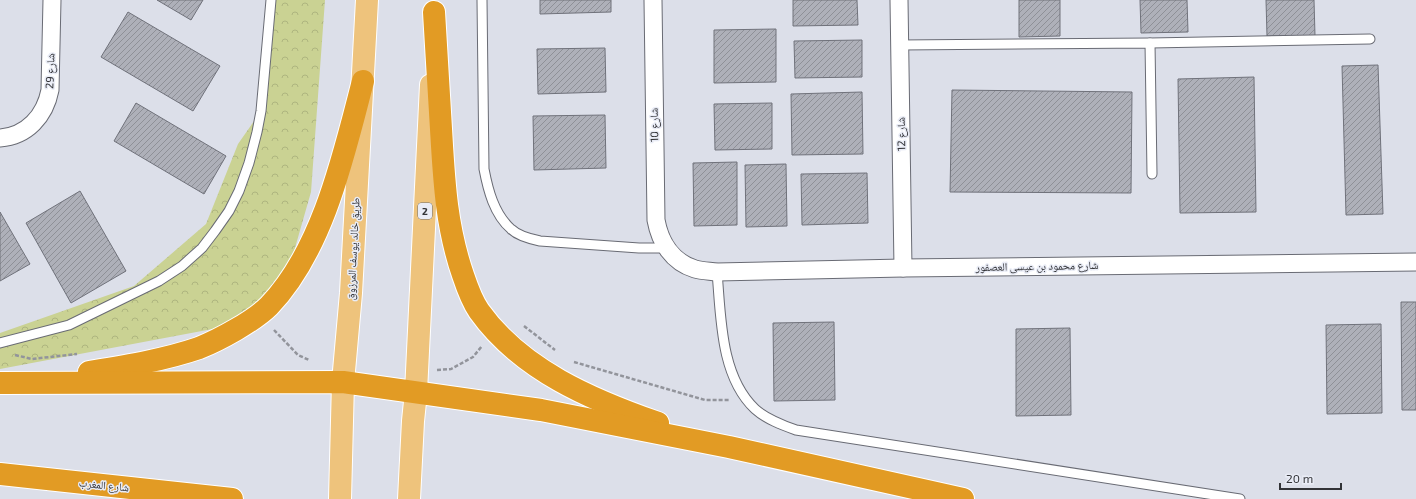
<svg xmlns="http://www.w3.org/2000/svg" width="1416" height="499" viewBox="0 0 1416 499" font-family="'Exo 2','Noto Naskh Arabic',sans-serif">
<style>
.park{fill:url(#park-crowns)}
.building{fill:url(#building-hatch);stroke:#70727b}
.lines{fill:none;stroke-linecap:round;stroke-linejoin:round}
.lane-casing{stroke:#696b74;stroke-width:11}
.street-casing{stroke:#696b74;stroke-width:19}
.primary-casing{stroke:#fff;stroke-width:24}
.highway-casing{stroke:#fff;stroke-width:24}
.path{stroke:#92949b;stroke-width:2.5;stroke-dasharray:4 2;stroke-linecap:butt}
.lane{stroke:#fff;stroke-width:9}
.street{stroke:#fff;stroke-width:17}
.primary{stroke:#eec37c;stroke-width:22}
.highway{stroke:#e29b24;stroke-width:22}
.labels{text-anchor:middle;stroke-width:3;stroke-linejoin:round;paint-order:stroke}
.shield{fill:#e9ecf6;stroke:#696a70;stroke-width:1}
.shield-label{font-size:10px;font-weight:bold;fill:#323337}
.street-label{font-size:11px;fill:#323337;stroke:#e9ecf6}
</style>
<defs>
<pattern id="park-crowns" width="20" height="18" patternUnits="userSpaceOnUse"><rect width="20" height="18" fill="#cad293"/><path d="M2 6a3 3 0 1 1 6 0M12 15a3 3 0 1 1 6 0" fill="none" stroke="#aeb57f"/></pattern>
<pattern id="building-hatch" width="6" height="6" patternUnits="userSpaceOnUse"><rect width="6" height="6" fill="#aeb0b9"/><path d="M-1 1l2-2M0 6l6-6M5 7l2-2" fill="none" stroke="#8e9097"/></pattern>
</defs>
<rect width="100%" height="100%" fill="#dcdfe9"/>
<path class="park" d="M273,0H325L311,192L289,269L239,324L0,369V333L134,286L206,224L238,144L261,111Z"/>
<g class="building">
<path d="M157,0H203L191,20Z"/>
<path d="M540,0H611V12L540,14Z"/>
<path d="M793,0H857L858,25L793,26Z"/>
<path d="M1019,0H1060V36L1019,37Z"/>
<path d="M1140,0H1187L1188,32L1141,33Z"/>
<path d="M1266,0H1314L1315,36H1267Z"/>
<path d="M128,12L220,66L193,111L101,57Z"/>
<path d="M776,29V82L714,83V30Z"/>
<path d="M862,40V77L795,78L794,41Z"/>
<path d="M605,48L606,92L538,94L537,49Z"/>
<path d="M1378,65L1383,214L1346,215L1342,66Z"/>
<path d="M1254,77L1256,212L1180,213L1178,79Z"/>
<path d="M952,90L1132,92L1131,193L950,192Z"/>
<path d="M862,92L863,154L792,155L791,94Z"/>
<path d="M136,103L226,156L204,194L114,141Z"/>
<path d="M772,103V149L715,150L714,104Z"/>
<path d="M605,115L606,168L534,170L533,116Z"/>
<path d="M737,162V225L694,226L693,163Z"/>
<path d="M786,164L787,226L746,227L745,165Z"/>
<path d="M867,173L868,223L802,225L801,174Z"/>
<path d="M80,191L126,271L71,303L26,223Z"/>
<path d="M0,212L30,264L0,281Z"/>
<path d="M1401,302H1416V410H1402Z"/>
<path d="M834,322L835,400L774,401L773,323Z"/>
<path d="M1381,324L1382,413L1327,414L1326,325Z"/>
<path d="M1070,328L1071,415L1016,416V329Z"/>
</g>
<g class="lines">
<g class="lane-casing">
<g id="lane">
<path d="M482,0L484,169C488,190 494,214 511,229C518,236 530,239 540,241L639,248H666"/>
<path d="M1150,43L1370,39"/>
<path d="M900,45L1150,43L1152,174"/>
<path d="M717,272C721,316 720,376 755,409C766,419 782,425 796,430L1240,499"/>
<path d="M0,343L69,325L159,281L182,266L202,248L215,231L229,211L239,191L249,163L257,132L261,111L271,0"/>
</g>
</g>
<g class="street-casing">
<g id="street">
<path d="M653,0L656,220C660,242 672,262 695,269C702,271 710,271 717,272L903,268L1416,262"/>
<path d="M899,0L903,268"/>
<path d="M0,138C27,136 45,116 50,90L52,0"/>
</g>
</g>
<g class="primary-casing">
<g id="primary">
<path d="M340,499L343,382L351,293L367,0"/>
<path d="M409,499L413,421L416,392L431,85"/>
</g>
</g>
<g class="highway-casing">
<g id="highway">
<path d="M434,12C436,51 439,90 441,129C444,180 446,226 463,275C467,287 472,301 479,311C521,370 592,400 658,423"/>
<path d="M89,372C126,366 164,360 199,348C219,340 254,321 269,306C323,250 344,154 363,81"/>
<path d="M0,383L343,382L541,410L729,447L963,499"/>
<path d="M0,474L232,499"/>
</g>
</g>
<g class="path">
<path d="M524,326L555,350"/>
<path d="M274,330L298,355L309,360"/>
<path d="M15,355L32,359L77,354"/>
<path d="M574,362L705,400H729"/>
<path d="M437,370L451,369L473,357L482,346"/>
</g>
<use href="#lane" class="lane"/>
<use href="#street" class="street"/>
<use href="#primary" class="primary"/>
<use href="#highway" class="highway"/>
</g>
<g class="labels">
<rect class="shield" x="418" y="203" width="14" height="16" rx="3"/>
<g class="shield-label">
<text x="425" y="215">2</text>
</g>
<g class="street-label">
<text transform="translate(50 71) rotate(-88)" y="4">شارع 29</text>
<text transform="translate(654 125) rotate(-91)" y="4">شارع 10</text>
<text transform="translate(901 134) rotate(-91)" y="4">شارع 12</text>
<text transform="translate(353 249) rotate(-87)" y="4">طريق خالد يوسف المرزوق</text>
<text transform="translate(1037 266) rotate(-1)" y="4">شارع محمود بن عيسى العصفور</text>
<text transform="translate(104 485) rotate(6)" y="4">شارع المغرب</text>
</g>
</g>
<path d="M1280 483v6h61v-6" fill="none" stroke="#323337" stroke-width="2"/>
<text x="1286" y="483" font-size="12" fill="#323337" stroke="#e9ecf6" stroke-width="3" paint-order="stroke">20 m</text>
</svg>
